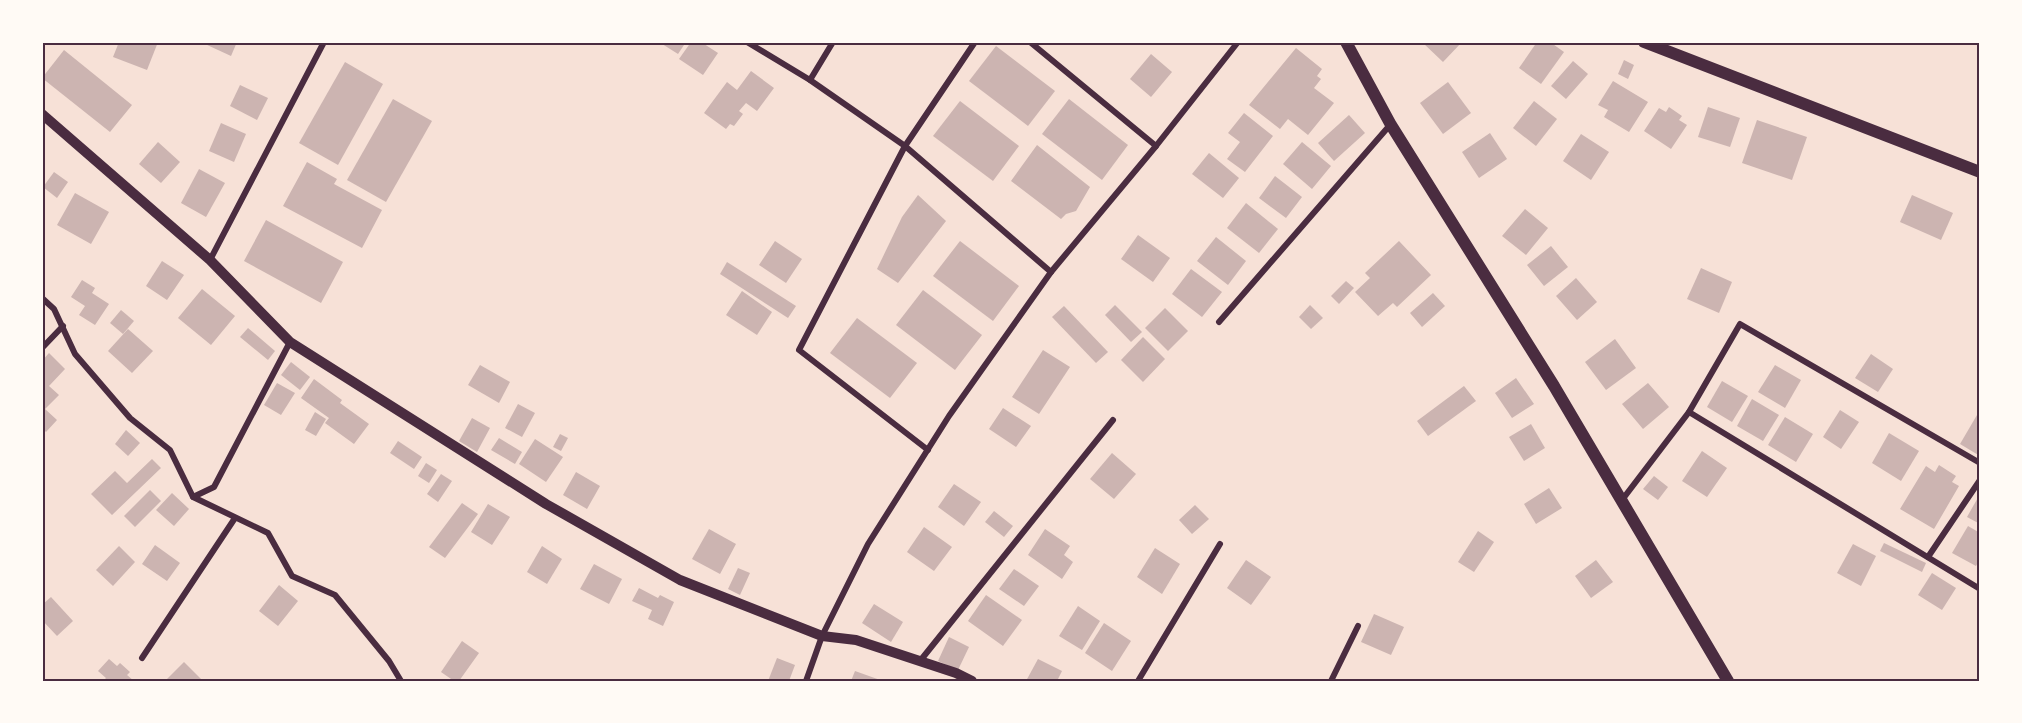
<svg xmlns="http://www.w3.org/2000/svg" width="2022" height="723" viewBox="0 0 2022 723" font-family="Lora,serif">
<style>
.building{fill:#ccb4b1}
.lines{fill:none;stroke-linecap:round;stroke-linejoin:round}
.minor{stroke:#4a2c40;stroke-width:6}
.tertiary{stroke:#4a2c40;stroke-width:10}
.secondary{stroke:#4a2c40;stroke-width:12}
.neatline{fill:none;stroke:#4a2c40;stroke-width:2}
</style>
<rect width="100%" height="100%" fill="#f7e1d7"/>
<g class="building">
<path d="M119,42H158L147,70L113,57Z"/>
<path d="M206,42H237L231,56L205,44Z"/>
<path d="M659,42H686L678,54Z"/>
<path d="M691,42H701L718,53L703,75L679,59Z"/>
<path d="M1422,42H1462L1443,62Z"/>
<path d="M1537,42H1550L1564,52L1541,84L1519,68Z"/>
<path d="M996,46L1055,91L1028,126L969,81Z"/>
<path d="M1296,48L1322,69L1317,76L1321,79L1314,88L1334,103L1308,135L1288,119L1280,129L1249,105Z"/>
<path d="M64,50L132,105L110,132L42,78Z"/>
<path d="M1151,54L1172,72L1151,97L1130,79Z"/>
<path d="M1624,60L1634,65L1628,79L1618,74Z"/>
<path d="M1573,61L1588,74L1566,99L1551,86Z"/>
<path d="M345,62L383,84L338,165L299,143Z"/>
<path d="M751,71L774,88L757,111L746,103L739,111L743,114L734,126L730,124L726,129L704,113L727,82L737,90Z"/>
<path d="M1613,81L1648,102L1629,132L1604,117L1608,110L1598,105Z"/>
<path d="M1448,82L1471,113L1443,134L1420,103Z"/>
<path d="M240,85L268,98L257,120L230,106Z"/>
<path d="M393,99L432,121L386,202L347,180Z"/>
<path d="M1069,99L1128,145L1102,180L1042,134Z"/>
<path d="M960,101L1019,146L993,181L933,136Z"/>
<path d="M1534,101L1557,119L1536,146L1513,128Z"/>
<path d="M1669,107L1682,116L1679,120L1687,125L1671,149L1644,131L1659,108L1666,112Z"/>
<path d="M1708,107L1740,118L1730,147L1698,137Z"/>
<path d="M1244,113L1273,136L1245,172L1227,159L1240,142L1228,133Z"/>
<path d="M1349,115L1365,133L1334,161L1318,143Z"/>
<path d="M1757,120L1807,137L1792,180L1742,163Z"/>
<path d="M221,123L246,134L234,162L209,151Z"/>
<path d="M1490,133L1507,159L1479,178L1462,152Z"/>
<path d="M1581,134L1609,152L1591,180L1563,161Z"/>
<path d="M158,142L180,162L161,183L139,164Z"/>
<path d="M1302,142L1331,166L1312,189L1283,164Z"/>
<path d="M1037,145L1090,187L1076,211L1066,214L1061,219L1011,181Z"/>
<path d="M1209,153L1239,178L1223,198L1192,174Z"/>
<path d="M307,162L337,179L334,184L382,210L362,248L283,206Z"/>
<path d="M199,169L225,183L206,217L181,203Z"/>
<path d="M54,172L68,182L57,198L43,187Z"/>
<path d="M1275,176L1302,197L1286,218L1259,198Z"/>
<path d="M75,193L109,212L91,244L57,225Z"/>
<path d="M918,195L946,221L898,283L877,269L902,217Z"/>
<path d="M1912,195L1953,213L1941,240L1900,222Z"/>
<path d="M1246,203L1278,229L1259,253L1227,228Z"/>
<path d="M1525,209L1548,228L1526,255L1502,236Z"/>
<path d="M266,220L343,262L321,303L244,261Z"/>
<path d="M1138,235L1170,258L1153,282L1121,259Z"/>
<path d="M1216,237L1246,261L1228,285L1197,261Z"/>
<path d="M775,241L802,259L786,283L759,265Z"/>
<path d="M960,241L1019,286L993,321L933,276Z"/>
<path d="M1399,241L1431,275L1397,307L1393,303L1378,316L1355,292L1370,278L1365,273Z"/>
<path d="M1551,246L1568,267L1544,286L1527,265Z"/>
<path d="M162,261L184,275L167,300L146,286Z"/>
<path d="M727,262L796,306L788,318L720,274Z"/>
<path d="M1701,268L1732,282L1719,313L1687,299Z"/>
<path d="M1191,269L1222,292L1202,317L1172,294Z"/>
<path d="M1576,278L1597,302L1577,320L1556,296Z"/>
<path d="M82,280L95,288L92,293L109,304L95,325L79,315L85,306L71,297Z"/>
<path d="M1346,281L1354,288L1339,304L1331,296Z"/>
<path d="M202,289L235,316L211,345L178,318Z"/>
<path d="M923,290L982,335L955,370L896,325Z"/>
<path d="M742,291L772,312L757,335L726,315Z"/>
<path d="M1433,293L1445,306L1422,327L1410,313Z"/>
<path d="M1115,305L1142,332L1131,342L1105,315Z"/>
<path d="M1310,305L1323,318L1311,329L1299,317Z"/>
<path d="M1064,306L1108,352L1096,363L1052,317Z"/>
<path d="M1165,308L1188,331L1168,351L1145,328Z"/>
<path d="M121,310L134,321L123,334L110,323Z"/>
<path d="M857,318L917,363L890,398L830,353Z"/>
<path d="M248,328L275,351L268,360L240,337Z"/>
<path d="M128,329L153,351L132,373L108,351Z"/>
<path d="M1143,337L1165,359L1143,382L1121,360Z"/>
<path d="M1615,339L1636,368L1606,390L1585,362Z"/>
<path d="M1043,350L1070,367L1039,414L1012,397Z"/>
<path d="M49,353L65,369L49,386L59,395L45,409L57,420L46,432L42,428V361Z"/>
<path d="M1871,354L1893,369L1878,392L1855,378Z"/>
<path d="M291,362L310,377L300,390L281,375Z"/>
<path d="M480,365L510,382L499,403L468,385Z"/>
<path d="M1775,365L1801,380L1785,408L1758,392Z"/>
<path d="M1516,378L1534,404L1512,418L1495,393Z"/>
<path d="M314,379L342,400L340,403L369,424L354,444L325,423L329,418L301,398Z"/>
<path d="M1722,381L1748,396L1732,422L1707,407Z"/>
<path d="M277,383L295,393L281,415L264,405Z"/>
<path d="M1648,383L1669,407L1643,429L1622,404Z"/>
<path d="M1464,386L1476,401L1428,436L1417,421Z"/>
<path d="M1752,399L1779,415L1763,441L1737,426Z"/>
<path d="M518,404L535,413L522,437L505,428Z"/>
<path d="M1003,408L1031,426L1016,447L989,429Z"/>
<path d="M1840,410L1859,422L1841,449L1823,437Z"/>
<path d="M315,412L326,419L316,436L305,430Z"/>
<path d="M1977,415L1980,416V456L1960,444Z"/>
<path d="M1785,417L1813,434L1796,462L1768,445Z"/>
<path d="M472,418L490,428L477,452L459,441Z"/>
<path d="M1531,424L1545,448L1524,461L1509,437Z"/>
<path d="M126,430L140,443L128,456L115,444Z"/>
<path d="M1889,433L1919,451L1901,481L1872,463Z"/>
<path d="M560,434L568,438L561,451L553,447Z"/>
<path d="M499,438L522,452L515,464L491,450Z"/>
<path d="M535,439L563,457L546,482L519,464Z"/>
<path d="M398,441L422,457L414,469L390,453Z"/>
<path d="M1702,451L1727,468L1707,497L1682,481Z"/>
<path d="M1112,453L1136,474L1114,499L1090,479Z"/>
<path d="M152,459L161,468L112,515L91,494L115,471L127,483Z"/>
<path d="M426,463L437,470L429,483L418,476Z"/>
<path d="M1939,465L1956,476L1952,482L1959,486L1934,529L1900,509L1926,466L1935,472Z"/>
<path d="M576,472L600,486L587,509L563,495Z"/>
<path d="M441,474L452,481L438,502L427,494Z"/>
<path d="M1654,476L1668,487L1658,500L1643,489Z"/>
<path d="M954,484L981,502L964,526L938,507Z"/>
<path d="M1549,488L1562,508L1536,524L1524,504Z"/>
<path d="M150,490L161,501L135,527L124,516Z"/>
<path d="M172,493L189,509L174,526L156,510Z"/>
<path d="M1980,494V524L1967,517Z"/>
<path d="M462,503L478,514L445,558L429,547Z"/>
<path d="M488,504L510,517L492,545L471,532Z"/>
<path d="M1195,505L1209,519L1192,534L1179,520Z"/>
<path d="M994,511L1013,526L1004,537L985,522Z"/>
<path d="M1968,526L1980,533V559L1976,566L1952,553Z"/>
<path d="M924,527L952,547L934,571L907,552Z"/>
<path d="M709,529L736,544L720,574L692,559Z"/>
<path d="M1045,529L1070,546L1064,555L1073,562L1062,579L1028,555Z"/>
<path d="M1478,531L1494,542L1474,572L1458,562Z"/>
<path d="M1884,543L1926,563L1922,572L1880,551Z"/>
<path d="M1853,544L1876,556L1861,586L1837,573Z"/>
<path d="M155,545L180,563L167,581L142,564Z"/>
<path d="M119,546L135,562L113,586L96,570Z"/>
<path d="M542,546L562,559L547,584L527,572Z"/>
<path d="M1155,548L1180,564L1162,594L1137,577Z"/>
<path d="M1246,560L1271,577L1251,605L1227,588Z"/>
<path d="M1596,560L1613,582L1591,598L1575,576Z"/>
<path d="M594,564L622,579L609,604L580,589Z"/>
<path d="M738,568L750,573L740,595L728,589Z"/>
<path d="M1014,569L1039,586L1024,606L999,589Z"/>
<path d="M1932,573L1956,588L1942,610L1918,595Z"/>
<path d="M279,585L298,601L278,626L259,611Z"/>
<path d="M639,588L658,598L660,595L674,602L663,626L648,619L652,610L632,601Z"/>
<path d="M986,595L1022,620L1003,646L968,621Z"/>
<path d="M51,597L73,621L57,636L42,620V605Z"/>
<path d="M874,604L903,622L891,642L862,623Z"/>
<path d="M1078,606L1100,621L1082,650L1059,636Z"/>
<path d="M1374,614L1404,627L1391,655L1361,642Z"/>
<path d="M1104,623L1131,641L1112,671L1085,653Z"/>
<path d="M949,637L969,647L958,670L938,661Z"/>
<path d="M462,641L479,653L459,681H454L441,672Z"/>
<path d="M777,658L795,665L789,681H768Z"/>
<path d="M109,659L117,666L120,663L130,672L127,675L134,681H103L106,678L98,671Z"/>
<path d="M1038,659L1062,671L1057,681H1026Z"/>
<path d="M184,662L203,681H165Z"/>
<path d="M855,671L883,681H851Z"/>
</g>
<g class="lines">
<g class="minor">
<path d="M747,42L810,80L905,146L1051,272"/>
<path d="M1030,42L1156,146"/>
<path d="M810,80L833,42"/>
<path d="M210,260L324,42"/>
<path d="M42,298L54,309L75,354L130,418L170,450L193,497L268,533L292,576L335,595L389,661L401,681"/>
<path d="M1219,322L1390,125"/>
<path d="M42,348L63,326"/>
<path d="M1689,412L1980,589"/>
<path d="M928,450L799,350L905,146L975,42"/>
<path d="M193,497L214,487L290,342"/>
<path d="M1622,500L1689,412L1740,324L1980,463"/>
<path d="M1928,557L1980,480"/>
<path d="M142,658L235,518"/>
<path d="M920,661L1113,420"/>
<path d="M806,681L822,636L868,544L949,416L1051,272L1156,146L1238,42"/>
<path d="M1138,681L1220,544"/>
<path d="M1331,681L1358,626"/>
</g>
<path class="tertiary" d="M42,114L210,260L290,342L546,504L680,580L822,636L856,640L956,673L972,681"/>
<g class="secondary">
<path d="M1346,42L1391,125L1554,386L1728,681"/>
<path d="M1644,42L1980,172"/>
</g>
</g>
<rect width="2022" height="723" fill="none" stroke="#fffaf5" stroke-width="87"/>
<rect x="44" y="44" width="1934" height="636" class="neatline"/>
</svg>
